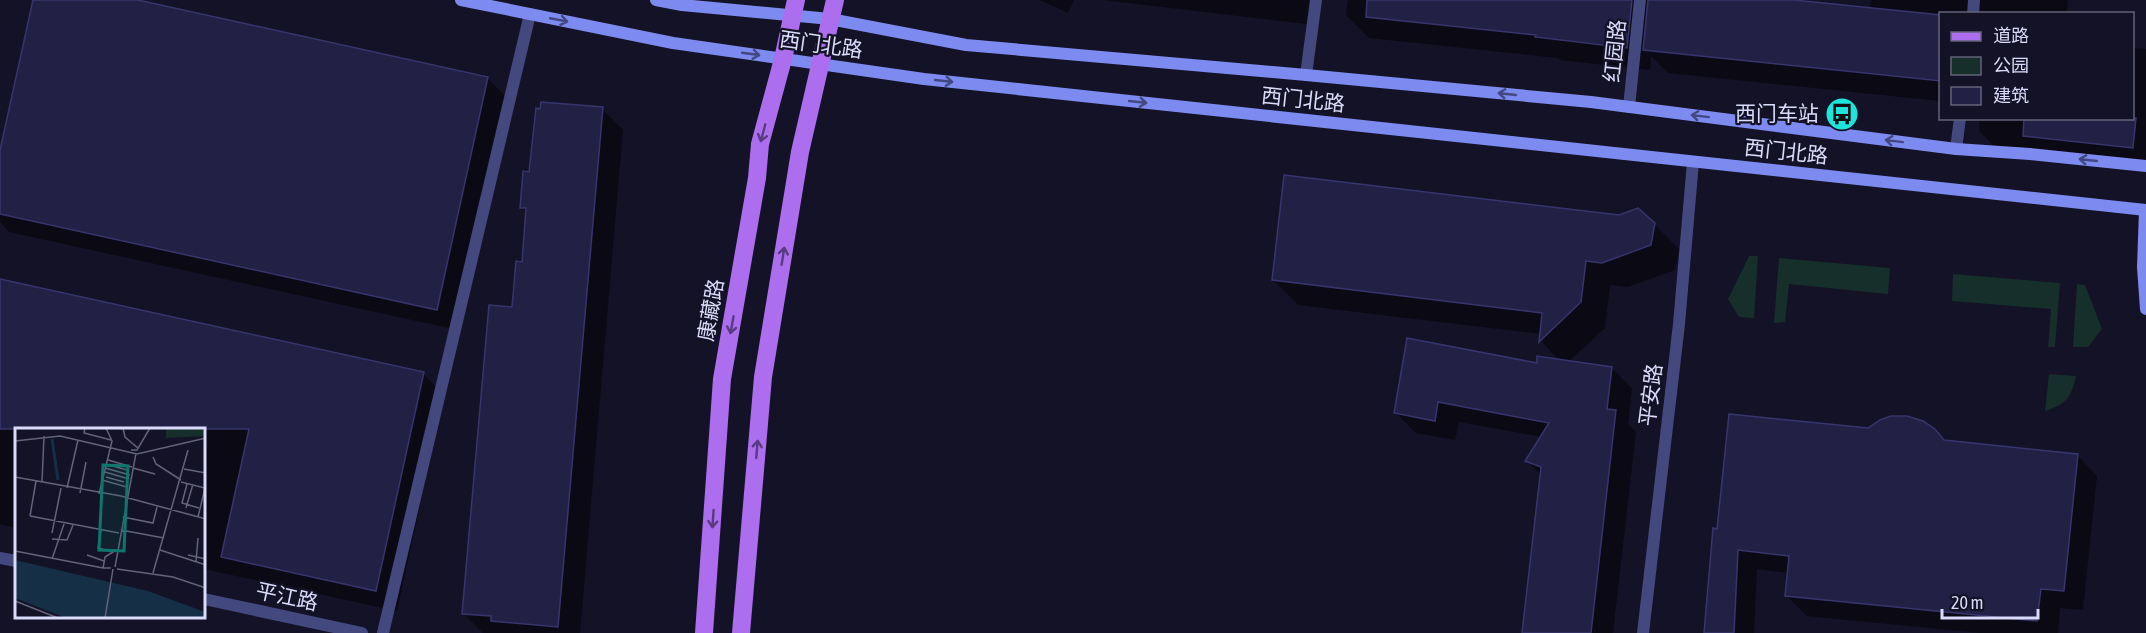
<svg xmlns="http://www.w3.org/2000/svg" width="2146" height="633" viewBox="0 0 2146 633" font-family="'Asap Condensed','Noto Sans SC',sans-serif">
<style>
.green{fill:#162f2a}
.shadow{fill:#0007}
.building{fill:#222044;stroke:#38356e;stroke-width:1.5}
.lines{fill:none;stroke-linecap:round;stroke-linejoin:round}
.street{stroke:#43497f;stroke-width:12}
.secondary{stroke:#7d8bf0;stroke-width:12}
.primary{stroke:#ac6eee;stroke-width:18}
.oneway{stroke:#434881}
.oneway2{stroke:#583b80}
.labels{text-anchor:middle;stroke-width:4.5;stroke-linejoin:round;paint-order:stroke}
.street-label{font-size:21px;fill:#dbdcfb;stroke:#131226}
.poi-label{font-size:21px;fill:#dbdcfb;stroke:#131226;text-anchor:end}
.inset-river{fill:none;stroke:#152f47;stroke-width:3}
.inset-road{fill:none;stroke:#63637b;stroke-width:1.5}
.view{fill:#0f766e;fill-opacity:0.15;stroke:#0f766e;stroke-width:3}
.inset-edge{fill:none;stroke:#dbdcfb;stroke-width:3}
</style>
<rect width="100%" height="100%" fill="#131226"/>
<g class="green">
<path d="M1749,256H1758L1754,318L1739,317L1728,299Z"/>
<path d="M1779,258L1890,268L1888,294L1789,284L1785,322L1774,323Z"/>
<path d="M1953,274L2060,283L2055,347H2048L2051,309L1952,301Z"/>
<path d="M2077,284L2085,285L2102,329L2088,347H2073Z"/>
<path d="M2049,374L2076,376C2071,398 2066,404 2045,411Z"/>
</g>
<g class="shadow">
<path d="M34,0H132L487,78L508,99L458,330L9,232L0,222V157Z"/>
<path d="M1040,0H1074L1068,13Z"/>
<path d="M1103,0H1318L1315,25Z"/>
<path d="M1348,0H1779L1870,9L1871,0H2068L2067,14H1940V101L1668,73L1651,56L1650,70L1560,60L1558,58L1369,38L1346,15Z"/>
<path d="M2132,48L2146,49V169L2002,154L1979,131L1980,118H2132Z"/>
<path d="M602,109L623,130L580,633H483L463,613L513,308L523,263L527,212L522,207L530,173Z"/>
<path d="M1654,224L1679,249L1675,270L1628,287L1610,285L1605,328L1568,362L1612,368L1632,389L1628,424L1636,432L1613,633H1524L1542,476L1527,461L1542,437L1459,422L1455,440L1416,433L1395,412L1538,365L1560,361L1541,341V334L1298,305L1273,280Z"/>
<path d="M0,281L423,374L444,395L397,611L204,569V429H16V528L0,524Z"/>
<path d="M1868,430H1935L1947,442L2077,455L2097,476L2083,610L2060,608L2058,633H1980L1807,616L1787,596L1789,573L1757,569L1754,633H1705L1718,530Z"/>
</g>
<g class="building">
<path d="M33,0H138L488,77L437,310L0,214V150Z"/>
<path d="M1367,0H1632L1627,48L1535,37L1536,35L1366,17Z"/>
<path d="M1648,0H1794L1941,15V81L1643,50Z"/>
<path d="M541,102L603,107L558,627L491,621V616L462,614L489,305L512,307L516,261L522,262L526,208H520L523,171L529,172L536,108L540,109Z"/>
<path d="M2024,118H2136L2133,148L2023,136Z"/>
<path d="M1284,175L1619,215L1638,208L1655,223L1651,245L1602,263L1586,261L1581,302L1539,342L1542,313L1272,280Z"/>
<path d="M0,279L424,372L376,591L221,557L249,429H0Z"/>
<path d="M1407,338L1537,363V356L1612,367L1607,409L1616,410L1591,633H1522L1541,467L1525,461L1549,423L1438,402L1435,421L1394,413Z"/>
<path d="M1729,414L1868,428L1880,420L1891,416H1907L1923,421L1935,429L1944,440L2078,454L2064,591L2041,589L2037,621L1785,596L1789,556L1738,550L1734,633H1704L1713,528L1717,529Z"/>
</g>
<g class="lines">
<g class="street">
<path d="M1973,14L1974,0"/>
<path d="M1306,75L1316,0"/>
<path d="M1629,107L1640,0"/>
<path d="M1956,149L1960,118"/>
<path d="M0,558L16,561"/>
<path d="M204,599L362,633"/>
<path d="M383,633L530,14"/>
<path d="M1643,633L1679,324L1693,162"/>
</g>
<g class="secondary">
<path d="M461,0L673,43L924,79L2146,210"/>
<path d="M656,0L682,5L830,19L966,45L1306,75L1591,102L1956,149L2030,154L2146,166"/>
<path d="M2145,210L2143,267L2146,309"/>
</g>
<g class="primary">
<path d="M704,633L722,379L757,178L760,144L783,59L796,0"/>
<path d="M741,633L763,377L800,152L835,0"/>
</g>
</g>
<defs><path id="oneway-shaft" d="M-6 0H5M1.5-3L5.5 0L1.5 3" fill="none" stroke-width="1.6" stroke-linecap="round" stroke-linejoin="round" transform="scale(1.5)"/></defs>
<g class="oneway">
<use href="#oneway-shaft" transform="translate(559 20) rotate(11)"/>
<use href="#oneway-shaft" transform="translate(751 54) rotate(8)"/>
<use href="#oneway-shaft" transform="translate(944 81) rotate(6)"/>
<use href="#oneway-shaft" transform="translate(1507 94) rotate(-174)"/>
<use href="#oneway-shaft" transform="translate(1138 102) rotate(6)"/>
<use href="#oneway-shaft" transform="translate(1700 116) rotate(-173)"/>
<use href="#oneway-shaft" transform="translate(1894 141) rotate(-173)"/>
<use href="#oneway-shaft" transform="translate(2088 160) rotate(-174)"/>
</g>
<g class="oneway2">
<use href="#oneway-shaft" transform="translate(763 133) rotate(105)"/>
<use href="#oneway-shaft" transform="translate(783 256) rotate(-81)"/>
<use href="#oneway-shaft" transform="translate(732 325) rotate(100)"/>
<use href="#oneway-shaft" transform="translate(757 449) rotate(-85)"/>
<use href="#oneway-shaft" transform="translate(713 519) rotate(94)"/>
</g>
<defs>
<g id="bus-disc" transform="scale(1.725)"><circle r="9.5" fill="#1de5dc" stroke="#131226"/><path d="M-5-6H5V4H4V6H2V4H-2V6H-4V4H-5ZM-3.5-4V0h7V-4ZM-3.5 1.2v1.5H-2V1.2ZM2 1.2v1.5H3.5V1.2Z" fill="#111"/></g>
</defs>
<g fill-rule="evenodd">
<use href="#bus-disc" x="1842" y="114"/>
</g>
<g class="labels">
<g class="street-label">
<text transform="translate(821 45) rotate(8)" y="7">西门北路</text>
<text transform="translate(1615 51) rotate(-84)" y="7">红园路</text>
<text transform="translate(1303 100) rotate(6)" y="7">西门北路</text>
<text transform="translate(1786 152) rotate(6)" y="7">西门北路</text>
<text transform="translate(711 310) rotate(-80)" y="7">康藏路</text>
<text transform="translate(1651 395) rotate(-83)" y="7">平安路</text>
<text transform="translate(287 597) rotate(12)" y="7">平江路</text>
</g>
<g class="poi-label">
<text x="1819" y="121">西门车站</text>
</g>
</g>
<g transform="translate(15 428)">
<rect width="190" height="190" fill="#131226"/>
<path d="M141,0H187L190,8L151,10V2Z" fill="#162f2a"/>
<path d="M0,132L133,163L190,184V190H51L0,170Z" fill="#152f47"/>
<path class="inset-river" d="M37,11L43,52"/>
<path class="inset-road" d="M70,0L69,5L96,12M108,0L110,9L123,20M0,13L45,8L122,26L191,10M116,22H122L135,0M138,29L141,36L166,52M93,32L117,39M94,37L112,42M90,40L115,47M118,40L140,46M169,41L191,45M90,44L114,51M0,49L106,68L191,91M91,49L109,54M87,52L112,59M27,54L29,8M166,54L190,60L183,89M172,56L167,75L184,80M52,60L63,12M65,65L71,34M84,66L97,13L91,0M171,80L178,56M15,88L104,105M15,88L21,53M108,89L138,95L142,79M86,102L83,120L94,123M106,102L149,110M37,105L46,60M37,111L52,112L58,97M145,122L191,137M0,123L88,140M72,127L89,133M173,127L191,131M37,131L49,96M181,134L183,110M100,139L121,25M96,140H88L90,129L101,122M102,141L158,149L191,160M138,145L173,22M0,173L43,190M90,190L98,141"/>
<path class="view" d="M88,37L113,38L109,123L84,122Z"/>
<rect width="190" height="190" class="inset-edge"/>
</g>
<rect x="1939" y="12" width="195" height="108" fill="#131226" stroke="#63637b" stroke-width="1.5"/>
<rect x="1951" y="32" width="30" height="9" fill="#ac6eee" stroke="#63637b" stroke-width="1.5"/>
<text x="1993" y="42" font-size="18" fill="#dbdcfb">道路</text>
<rect x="1951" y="57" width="30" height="18" fill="#162f2a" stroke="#63637b" stroke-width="1.5"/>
<text x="1993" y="72" font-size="18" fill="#dbdcfb">公园</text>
<rect x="1951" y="87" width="30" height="18" fill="#222044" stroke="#63637b" stroke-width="1.5"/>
<text x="1993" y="102" font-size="18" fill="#dbdcfb">建筑</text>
<path d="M1942 609v9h96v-9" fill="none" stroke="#dbdcfb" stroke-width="3"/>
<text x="1951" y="609" font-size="18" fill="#dbdcfb" stroke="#131226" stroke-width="4.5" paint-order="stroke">20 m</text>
</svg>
